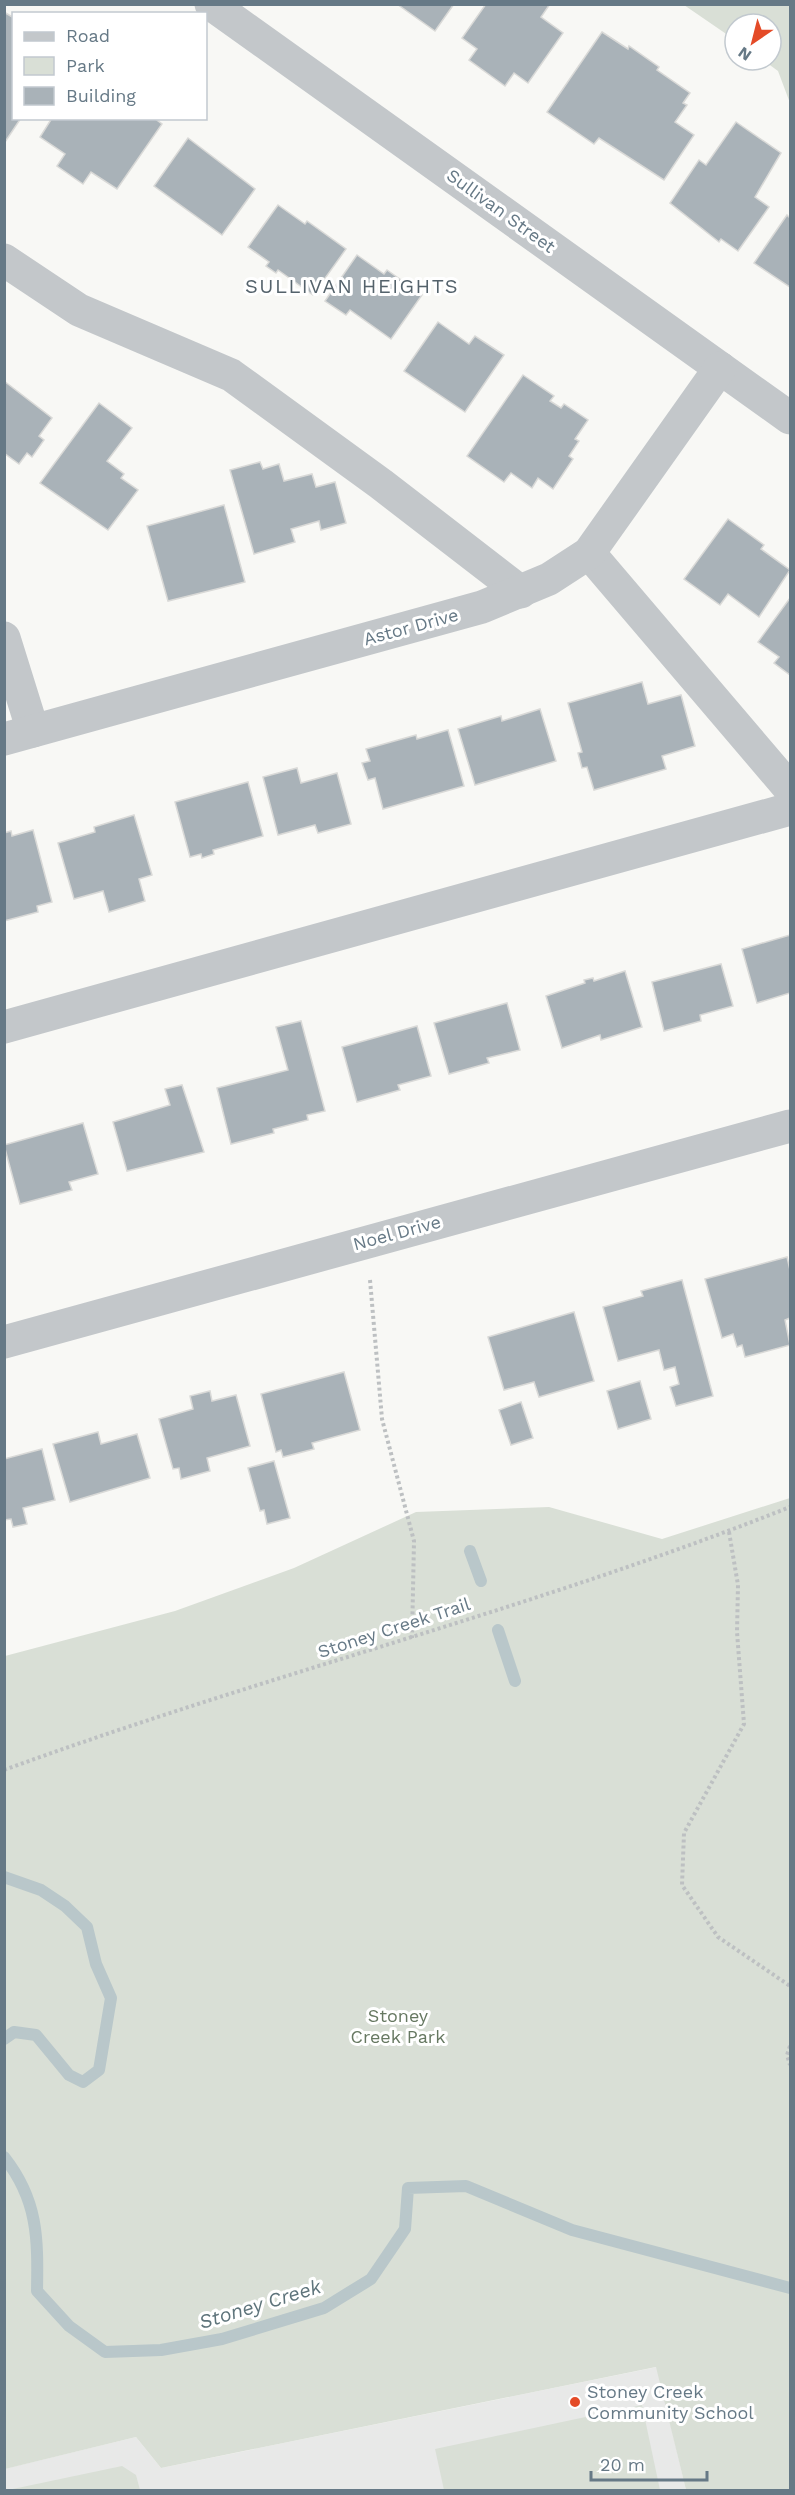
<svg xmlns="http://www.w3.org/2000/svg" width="795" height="2495" viewBox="0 0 795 2495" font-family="'Work Sans',sans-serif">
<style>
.built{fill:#e8e9e8}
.green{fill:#d9dfd6}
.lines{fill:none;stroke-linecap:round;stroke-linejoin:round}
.stream{stroke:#b9c7ca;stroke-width:12}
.building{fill:#a9b2b8;stroke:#d9d9d7;stroke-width:1.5}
.path{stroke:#bdc0c2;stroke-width:4;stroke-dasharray:3 3;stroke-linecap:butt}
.minor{stroke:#c3c7ca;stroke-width:33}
.poi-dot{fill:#e44b28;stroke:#fff;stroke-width:2}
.labels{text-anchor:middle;stroke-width:6;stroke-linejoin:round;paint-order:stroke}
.street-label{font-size:18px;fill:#667986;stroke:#fff}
.park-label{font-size:18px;fill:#667861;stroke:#fff}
.poi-label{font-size:18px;fill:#667986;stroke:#fff;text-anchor:start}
.neighbourhood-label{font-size:20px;letter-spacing:1.5px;fill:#54626b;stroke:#fff}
.water-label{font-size:20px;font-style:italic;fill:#5e747b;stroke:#fff}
</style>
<rect width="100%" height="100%" fill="#f8f8f5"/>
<path class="built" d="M657,2367L686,2490H5L4,2469L136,2437L161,2468Z"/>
<g class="green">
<path d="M684,5H790V103L778,71L763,60H771V24H735V40Z"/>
<path d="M790,1498V2490H686L656,2367L161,2468L136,2437L5,2469V1656L175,1611L294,1568L416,1512L549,1507L662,1539Z"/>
<path d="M642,2405L660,2490H444L435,2449Z"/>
<path d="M122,2466L136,2475L140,2490H8Z"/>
</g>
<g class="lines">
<g class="stream">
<path d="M470,1551L481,1581"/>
<path d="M498,1630L515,1681"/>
<path d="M4,1877L41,1890L65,1906L87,1927L96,1964L111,1998L99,2070L83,2082L69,2075L36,2035L14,2032L4,2039"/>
<path d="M4,2157C38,2200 38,2238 37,2291L69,2326L105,2352L161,2350L222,2339L324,2308L371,2279L405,2229L408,2188L466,2186L572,2230L790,2288"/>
</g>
</g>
<g class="building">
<path d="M397,4H454L435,31Z"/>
<path d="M486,4H550L541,17L563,33L528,83L514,73L505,86L469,60L477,49L462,38Z"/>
<path d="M4,12L14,18V118H21L5,142Z"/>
<path d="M602,32L628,49L629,46L659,67L657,70L690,93L683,103L687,105L675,122L694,135L664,180L599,138L594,144L547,112Z"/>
<path d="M52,118H154L162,124L117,189L91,172L83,184L57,166L65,154L40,137Z"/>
<path d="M736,122L781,153L755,197L769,207L738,251L721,239L719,242L670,203L699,160L706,165Z"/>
<path d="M188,138L255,189L222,235L154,186Z"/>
<path d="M278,205L305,224L307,221L346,249L313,295L278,270L276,273L266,266L269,262L248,247Z"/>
<path d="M787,215L790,218V287L754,263Z"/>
<path d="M357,255L384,274L387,270L422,295L391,339L350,310L346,315L325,301Z"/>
<path d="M438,322L469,344L475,336L504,355L465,412L404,371Z"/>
<path d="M523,375L554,396L550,401L561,408L564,404L588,420L575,439L579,441L569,456L573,459L553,489L538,478L532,488L511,473L504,482L467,456Z"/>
<path d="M4,381L52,418L39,436L44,440L32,457L27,453L19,464L4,453Z"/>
<path d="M99,403L132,428L107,461L124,474L121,478L138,490L108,530L40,483Z"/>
<path d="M260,462L263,469L279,464L284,481L312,474L316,487L335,482L346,523L321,530L319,521L291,529L295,542L254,554L230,470Z"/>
<path d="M224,505L245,582L168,601L147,526Z"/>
<path d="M728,519L764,545L761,549L790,570L759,617L728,594L720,605L684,579Z"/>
<path d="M790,598V675L774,663L779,657L758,642Z"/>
<path d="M642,682L648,704L681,695L695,746L662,756L666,769L594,790L587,767L582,768L578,753L582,752L568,703Z"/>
<path d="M540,709L556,761L475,785L458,729L501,716L502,721Z"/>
<path d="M448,730L464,786L383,809L375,778L368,780L362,763L370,761L366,749L416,735L417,739Z"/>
<path d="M297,768L301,783L337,773L351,824L318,833L315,825L278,835L263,777Z"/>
<path d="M248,782L263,836L213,850L214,854L202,858L201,854L190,857L175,802Z"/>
<path d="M134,815L152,875L139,879L145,901L109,912L103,891L74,899L58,843L95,832L94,827Z"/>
<path d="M33,830L52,902L37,906L38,912L4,921V833L11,831L12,836Z"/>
<path d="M790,935V993L757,1003L742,949Z"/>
<path d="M721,964L733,1006L700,1015L701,1021L664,1031L652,982Z"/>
<path d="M625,971L642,1027L601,1040L600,1035L562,1048L546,996L585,983L584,980L593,978L594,981Z"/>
<path d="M507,1003L520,1050L487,1058L489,1063L449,1074L434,1023Z"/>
<path d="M301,1021L325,1111L307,1115L308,1120L273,1129L274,1133L231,1144L217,1088L288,1070L276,1027Z"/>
<path d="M417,1026L431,1076L398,1085L400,1090L357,1102L342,1047Z"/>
<path d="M182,1085L204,1152L127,1171L113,1122L170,1105L165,1089Z"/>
<path d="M83,1123L98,1174L69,1182L72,1190L20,1204L4,1145Z"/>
<path d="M787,1257L790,1270V1318L785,1320L790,1345L745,1357L742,1345L737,1347L733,1334L722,1338L705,1279Z"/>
<path d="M682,1280L713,1396L676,1406L670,1387L679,1384L675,1367L664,1370L659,1350L618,1361L603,1307L643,1296L641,1291Z"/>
<path d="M574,1312L594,1381L539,1397L534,1382L504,1390L488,1337Z"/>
<path d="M344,1372L360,1430L312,1443L314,1449L283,1457L281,1450L276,1452L261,1394Z"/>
<path d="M640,1381L651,1419L618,1429L607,1391Z"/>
<path d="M210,1391L212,1401L236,1395L250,1446L207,1458L210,1471L181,1479L179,1468L173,1469L159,1419L193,1409L190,1396Z"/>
<path d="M521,1402L533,1438L511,1445L499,1410Z"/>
<path d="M98,1432L101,1444L137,1434L150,1478L70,1502L53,1444Z"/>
<path d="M42,1449L55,1500L23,1508L27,1524L13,1527L11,1519L4,1520V1459Z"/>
<path d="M274,1461L290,1518L267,1524L264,1510L260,1511L248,1468Z"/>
</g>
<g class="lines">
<g class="path">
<path d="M370,1280L382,1419L414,1541L412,1638"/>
<path d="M729,1532L738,1585L737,1632L744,1724L684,1833L682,1885L718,1937L790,1986"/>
<path d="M4,1770C264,1675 534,1609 790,1507"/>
<path d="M790,2046L787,2055L790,2065"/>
</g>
<g class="minor">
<path d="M211,4L790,418"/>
<path d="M4,260L79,310L231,375L381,484L521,592"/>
<path d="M589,553L790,789"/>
<path d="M4,638L33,731"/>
<path d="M4,739L482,607L549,579L589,553L720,368"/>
<path d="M4,1027L790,809"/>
<path d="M4,1342L790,1126"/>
</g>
</g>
<circle class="poi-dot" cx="575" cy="2402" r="6"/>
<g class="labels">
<g class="street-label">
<text transform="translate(501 211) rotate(36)" y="6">Sullivan Street</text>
<text transform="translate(411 627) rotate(-15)" y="6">Astor Drive</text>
<text transform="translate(397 1233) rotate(-15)" y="6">Noel Drive</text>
<text transform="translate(394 1628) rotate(-18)" y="6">Stoney Creek Trail</text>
</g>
<g class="park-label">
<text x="398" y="2022">Stoney<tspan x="398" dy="21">Creek Park</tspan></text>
</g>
<g class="poi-label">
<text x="587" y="2398">Stoney Creek<tspan x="587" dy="21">Community School</tspan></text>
</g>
<g class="neighbourhood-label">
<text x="352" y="293">SULLIVAN HEIGHTS</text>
</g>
<g class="water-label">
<text transform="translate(260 2304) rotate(-17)" y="7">Stoney Creek</text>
</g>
</g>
<rect width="795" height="2495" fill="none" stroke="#667986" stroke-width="12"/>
<rect x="12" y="12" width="195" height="108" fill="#ffffff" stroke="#c2c9cf" stroke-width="1.5"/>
<rect x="24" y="32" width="30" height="9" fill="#c3c7ca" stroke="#c2c9cf" stroke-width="1.5"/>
<text x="66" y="42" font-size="18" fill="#667986">Road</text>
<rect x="24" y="57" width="30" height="18" fill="#d9dfd6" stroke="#c2c9cf" stroke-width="1.5"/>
<text x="66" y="72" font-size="18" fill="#667986">Park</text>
<rect x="24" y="87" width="30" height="18" fill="#a9b2b8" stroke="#c2c9cf" stroke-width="1.5"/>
<text x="66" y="102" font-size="18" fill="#667986">Building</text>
<g transform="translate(753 42) rotate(215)"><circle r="28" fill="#ffffff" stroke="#c2c9cf" stroke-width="1.5"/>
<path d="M0-4.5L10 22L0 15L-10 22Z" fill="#e44b28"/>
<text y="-9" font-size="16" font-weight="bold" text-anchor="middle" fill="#667986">N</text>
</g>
<path d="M591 2471v9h116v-9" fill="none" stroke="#667986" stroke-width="3"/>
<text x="600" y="2471" font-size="18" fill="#667986" stroke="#ffffff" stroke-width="4.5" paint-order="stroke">20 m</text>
</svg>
